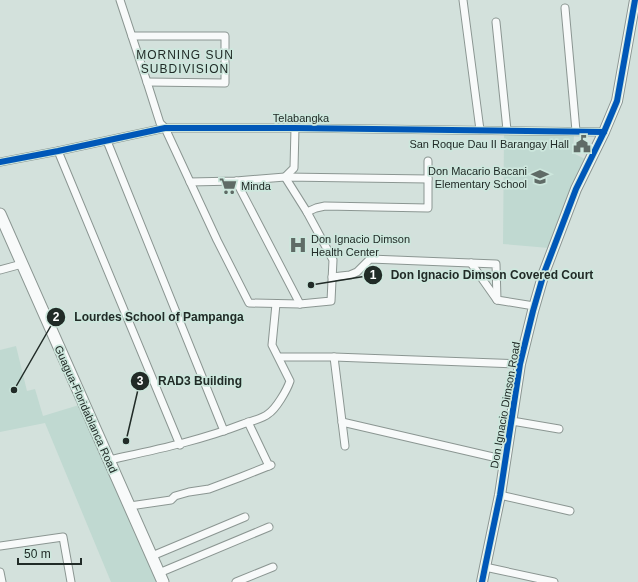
<svg xmlns="http://www.w3.org/2000/svg" width="638" height="582" viewBox="0 0 638 582" font-family="Arial,sans-serif">
<style>
.built{fill:#c0d9d1}
.lines{fill:none;stroke-linecap:round;stroke-linejoin:round}
.street-casing{stroke:#8b9692;stroke-width:9}
.secondary-casing{stroke:#8b9692;stroke-width:12}
.primary-casing{stroke:#8b9692;stroke-width:13}
.street{stroke:#f8fafa;stroke-width:7}
.secondary{stroke:#f8fafa;stroke-width:10}
.primary{stroke:#f8fafa;stroke-width:11}
.cycleway-casing{stroke:#cde7dd;stroke-width:8}
.cycleway{stroke:#0057b8;stroke-width:6}
.labels{text-anchor:middle;stroke-width:3.5;stroke-linejoin:round;paint-order:stroke}
.street-label{font-size:11px;fill:#212b27;stroke:#cde7dd}
.poi-label{font-size:11px;fill:#212b27;stroke:#cde7dd;text-anchor:end}
.neighbourhood-label{font-size:12px;letter-spacing:1px;fill:#212b27;stroke:#cde7dd}
.leader{fill:none;stroke:#212b27;stroke-width:1.5}
.callout-dot{fill:#212b27;stroke:#cde7dd;stroke-width:1.5}
.mark-label{font-size:12px;text-anchor:middle;font-weight:bold;fill:#fff}
.callout-label{font-size:12px;text-anchor:middle;font-weight:bold;fill:#212b27;stroke:#cde7dd;stroke-width:3.5;stroke-linejoin:round;paint-order:stroke}
</style>
<rect width="100%" height="100%" fill="#d3e1dc"/>
<g class="built">
<path d="M504,133L574,135L573,153L585,159L570,191L549,248L503,244Z"/>
<path d="M16,346L27,391L35,389L43,416L79,405L161,582H111L45,423L0,432V350Z"/>
</g>
<g class="lines">
<g class="street-casing">
<g id="street">
<path d="M120,0L147,82L160,123L165,128L217,240L249,303L300,304L331,301L333,260L307,212L285,177L294,168L295,128"/>
<path d="M463,0L480,130"/>
<path d="M565,8L576,131"/>
<path d="M496,22L507,130"/>
<path d="M132,36H225V83L147,82"/>
<path d="M107,141L224,431"/>
<path d="M58,151L180,445"/>
<path d="M0,162L58,151L165,128H295L604,132"/>
<path d="M236,181L300,304"/>
<path d="M190,182L236,181L285,177L428,179"/>
<path d="M307,212L316,208L325,206L428,208V161"/>
<path d="M471,263L497,300"/>
<path d="M0,270L22,264"/>
<path d="M332,277L350,275L357,272L370,259L496,264L497,300L534,306"/>
<path d="M279,357H334L520,364"/>
<path d="M334,357L345,446"/>
<path d="M512,421L559,429"/>
<path d="M248,422L269,466"/>
<path d="M342,422L506,460"/>
<path d="M109,460C154,450 199,441 243,424C249,422 264,418 268,414C276,409 287,390 290,381L272,345L276,304"/>
<path d="M500,495L570,511"/>
<path d="M130,506L171,500L175,496L189,492L209,489L241,477L271,465"/>
<path d="M0,546L63,537L71,582"/>
<path d="M152,556L245,517"/>
<path d="M485,567L554,582"/>
<path d="M0,572L2,582"/>
<path d="M159,573L269,527"/>
<path d="M236,582L273,567"/>
</g>
</g>
<g class="secondary-casing">
<path id="secondary" d="M482,582L485,567L500,495L520,364L533,311L544,273L576,189L604,132L617,101L635,0"/>
</g>
<g class="primary-casing">
<path id="primary" d="M0,214L163,582"/>
</g>
<use href="#street" class="street"/>
<use href="#secondary" class="secondary"/>
<use href="#primary" class="primary"/>
<g class="cycleway-casing">
<g id="cycleway">
<path d="M0,162L58,151L165,128H295L604,132"/>
<path d="M482,582L485,567L500,495L520,364L533,311L544,273L576,189L604,132L617,101L635,0"/>
</g>
</g>
<use href="#cycleway" class="cycleway"/>
</g>
<defs>
<g id="civic-bare" transform="scale(1.38)"><path d="M-.6-6.5H3V-4.5H.6V-3L4-1V1h2V6H-6V1h2V-1L-.6-3ZM-1.2 2.5V6h2.4V2.5Z" fill="#5f6b66" stroke="#cde7dd" stroke-width="2.5" paint-order="stroke"/></g>
<g id="school-bare" transform="scale(1.38)"><path d="M0-5L7-2L0 1L-7-2ZM-4 1L0 2.5L4 1V4Q0 6-4 4Z" fill="#5f6b66" stroke="#cde7dd" stroke-width="2.5" paint-order="stroke"/></g>
<g id="supermarket-bare" transform="scale(1.38)"><path d="M-6-5.5h2.5l.6 2H6L4.5 2H-2.5L-4.4-4H-6ZM-1.5 3.2a1.3 1.3 0 1 0 .1 0ZM3 3.2a1.3 1.3 0 1 0 .1 0Z" fill="#5f6b66" stroke="#cde7dd" stroke-width="2.5" paint-order="stroke"/></g>
<g id="hospital-bare" transform="scale(1.38)"><path d="M-5-5h3v3.5h4V-5h3V5h-3V1.5h-4V5h-3Z" fill="#5f6b66" stroke="#cde7dd" stroke-width="2.5" paint-order="stroke"/></g>
</defs>
<g fill-rule="evenodd">
<use href="#civic-bare" x="582" y="144"/>
<use href="#school-bare" x="540" y="177"/>
<use href="#supermarket-bare" x="228" y="186"/>
<use href="#hospital-bare" x="298" y="245"/>
</g>
<g class="labels">
<g class="street-label">
<text x="301" y="122">Telabangka</text>
<text transform="translate(505 405) rotate(-80)" y="4">Don Ignacio Dimson Road</text>
<text transform="translate(86 409) rotate(66)" y="4">Guagua-Floridablanca Road</text>
</g>
<g class="poi-label">
<text x="569" y="148">San Roque Dau II Barangay Hall</text>
<text x="527" y="175">Don Macario Bacani<tspan x="527" dy="13">Elementary School</tspan></text>
<text x="241" y="190" text-anchor="start">Minda</text>
<text x="311" y="243" text-anchor="start">Don Ignacio Dimson<tspan x="311" dy="13">Health Center</tspan></text>
</g>
<g class="neighbourhood-label">
<text x="185" y="59">MORNING SUN<tspan x="185" dy="14">SUBDIVISION</tspan></text>
</g>
</g>
<path class="leader" d="M311 285L373 275M14 390L56 317M126 441L140 381"/>
<g class="callout-dot">
<circle cx="311" cy="285" r="4"/>
<circle cx="14" cy="390" r="4"/>
<circle cx="126" cy="441" r="4"/>
<circle cx="373" cy="275" r="10"/>
<circle cx="56" cy="317" r="10"/>
<circle cx="140" cy="381" r="10"/>
</g>
<g class="mark-label">
<text x="373" y="279">1</text>
<text x="56" y="321">2</text>
<text x="140" y="385">3</text>
</g>
<g class="callout-label">
<text x="492" y="279">Don Ignacio Dimson Covered Court</text>
<text x="159" y="321">Lourdes School of Pampanga</text>
<text x="200" y="385">RAD3 Building</text>
</g>
<path d="M18 558v6h63v-6" fill="none" stroke="#212b27" stroke-width="2"/>
<text x="24" y="558" font-size="12" fill="#212b27" stroke="#cde7dd" stroke-width="3" paint-order="stroke">50 m</text>
</svg>
